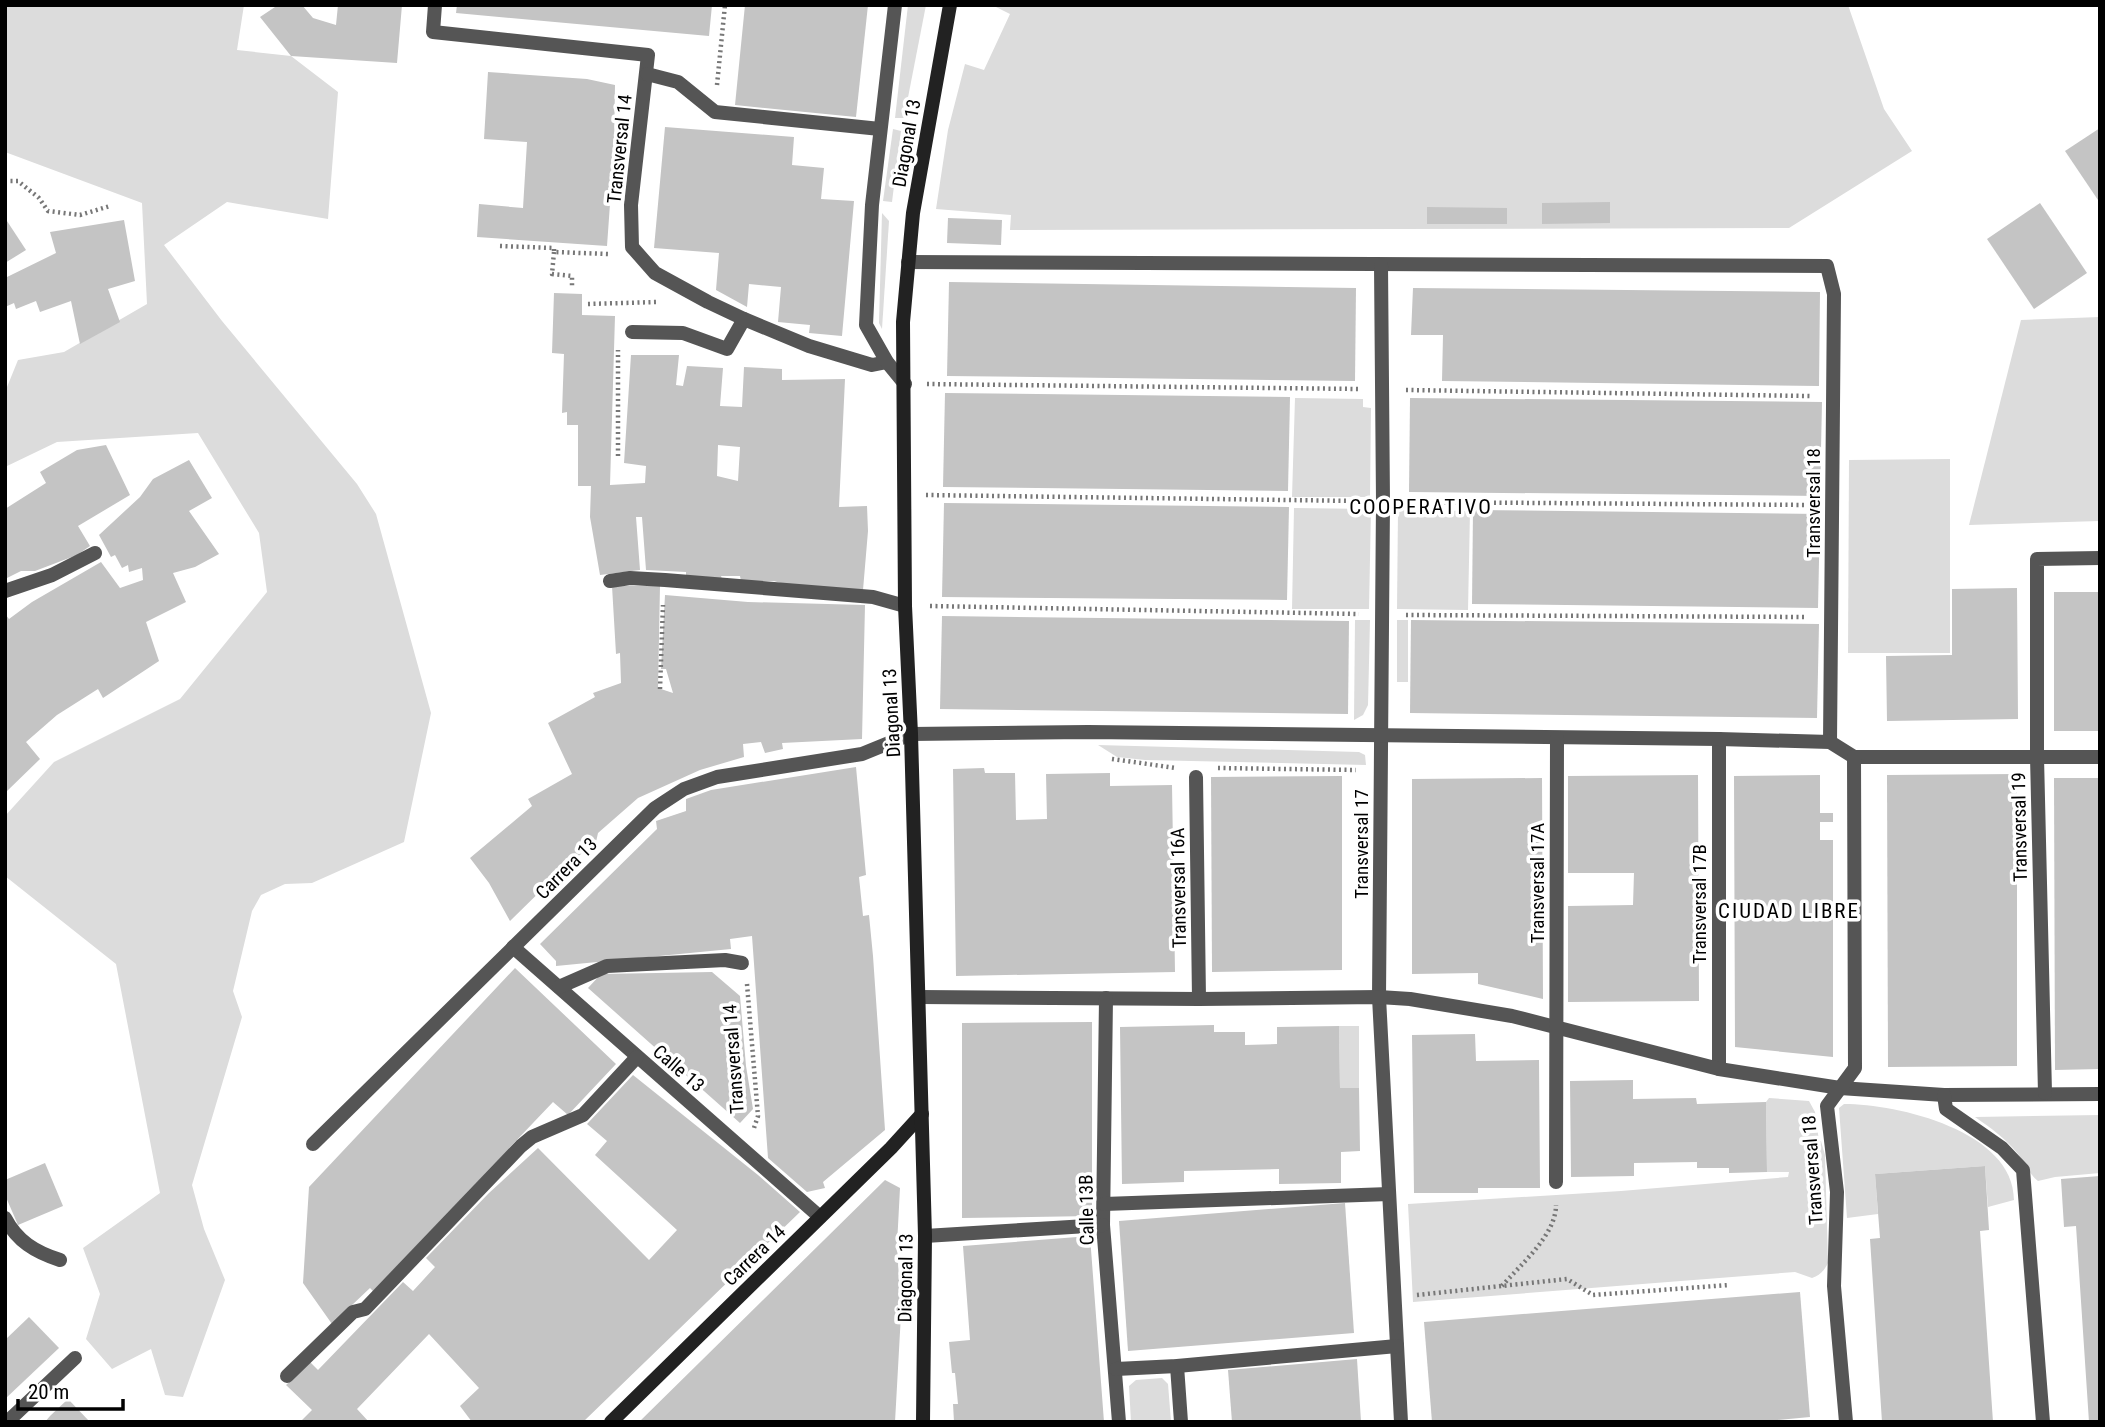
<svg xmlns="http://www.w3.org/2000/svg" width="2105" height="1427" viewBox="0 0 2105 1427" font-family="'Roboto Condensed',sans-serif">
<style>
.green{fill:#dcdcdc}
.building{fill:#c4c4c4;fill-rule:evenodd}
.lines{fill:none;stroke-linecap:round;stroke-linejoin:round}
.path{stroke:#777;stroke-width:4.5;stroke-dasharray:2 3.5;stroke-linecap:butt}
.lane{stroke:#555;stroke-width:14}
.street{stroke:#555;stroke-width:14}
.secondary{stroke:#222;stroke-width:14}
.labels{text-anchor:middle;stroke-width:7;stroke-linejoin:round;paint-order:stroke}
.street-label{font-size:19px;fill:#000;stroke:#fff}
.neighbourhood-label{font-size:21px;letter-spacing:2px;fill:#000;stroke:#fff}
</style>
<rect width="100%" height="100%" fill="#fff"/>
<g class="green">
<path d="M5,5H244L237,50L291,56L338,92L328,219L227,202L164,245L222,321L357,484L376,514L431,713L404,842L312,883L285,884L261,895L252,911L233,991L242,1017L192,1185L204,1229L225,1280L183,1397L165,1395L151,1349L112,1369L86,1339L100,1294L83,1248L160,1193L116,964L5,876V816L54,762L180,699L267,592L259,533L198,433L57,442L5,467V392L18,360L64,352L147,304L142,203L5,152Z"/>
<path d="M908,5H926L904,118H895Z"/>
<path d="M992,5H1848L1884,109L1912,151L1789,228L1010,230L1011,215L936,209L948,130L965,64L984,70L1010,14Z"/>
<path d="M893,129L901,131L892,202L883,201Z"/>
<path d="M882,213L889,221L882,329L879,323Z"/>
<path d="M2100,317V521L1969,525L2021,320Z"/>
<path d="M1295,398L1363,399V407L1371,408L1370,497H1292Z"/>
<path d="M1950,459V653H1848L1849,460Z"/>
<path d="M1294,508L1371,509L1369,609H1292Z"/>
<path d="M1398,510L1470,511L1468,610L1397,609Z"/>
<path d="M1355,620H1370L1368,705L1363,715L1354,720Z"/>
<rect x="1397" y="620" width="11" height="62"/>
<path d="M1098,745L1359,752L1365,755L1366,765L1145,760L1117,757Z"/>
<path d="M1339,1026H1359V1088H1340Z"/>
<path d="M1769,1098L1809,1101L1815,1112L1819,1141H1821L1825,1155L1828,1263C1824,1271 1820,1275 1812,1278L1795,1272L1413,1302L1408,1204L1621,1191L1788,1177L1789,1172H1767L1766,1102Z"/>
<path d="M1844,1104C1898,1104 2014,1131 2014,1200L1988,1207L1985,1166L1875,1174L1878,1214L1847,1218L1839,1108Z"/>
<path d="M2100,1115V1173L2055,1177L2038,1181C2029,1174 2026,1164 2018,1154C2006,1139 1991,1128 1975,1117Z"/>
<path d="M1162,1378L1168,1384L1171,1422H1131L1129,1386L1136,1380Z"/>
</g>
<g class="building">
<path d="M278,5H302L313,18L336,25L338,5H402L397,63L291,56L260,17Z"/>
<path d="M457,5H712L709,36L456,13Z"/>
<path d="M745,5H868L856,117L735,105Z"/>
<path d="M488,72L587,79L615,85L614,148L607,246L477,237L479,204L523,208L527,142L484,139Z"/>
<path d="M665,127L794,137L792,165L824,168L821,199L854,201L842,336L809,333L810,325L778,322L781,287L749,284L747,307L716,290L719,253L654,248Z"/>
<path d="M2100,128V203L2065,151Z"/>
<path d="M1610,202V223L1542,224V203Z"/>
<path d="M2040,203L2087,273L2034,309L1987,239Z"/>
<path d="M1427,207L1507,208V224H1427Z"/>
<path d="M5,218L26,250L5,263Z"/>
<path d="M948,218L1002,220L1001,245L947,243Z"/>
<path d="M124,220L135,281L108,289L120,322L80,344L71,301L40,312L36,301L16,309L14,303L5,307V278L56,253L50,232Z"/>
<path d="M949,282L1356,288L1355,381L947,376Z"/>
<path d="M1413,288L1820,292L1819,386L1442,381L1443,335H1411Z"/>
<path d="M554,293L582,294V315L615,316L610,485L645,483L646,466L624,463L631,355H679L676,385L683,386L687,366L723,368L720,406L742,407L744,367L782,369V380L845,379L839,507L867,506L868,531L863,590L800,589L774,581H741L740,576H721L722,579L686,576V572L646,570L642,517H636L640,570L600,575L590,517L591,486H578V425H567V412L562,413L564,354L552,353ZM718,445L740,447L738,481L717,476Z"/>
<path d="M945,393L1290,397L1288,491L943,487Z"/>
<path d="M1410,398L1822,402L1820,496L1409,492Z"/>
<path d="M106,445L130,495L78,526L90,546L77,555L35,571H21L5,579V509L46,483L40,472L77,450Z"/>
<path d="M189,460L212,498L189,511L219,554L195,567L173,573L186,602L146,622L159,661L103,698L98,689L57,715L26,742L40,759L5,793V614L9,619L32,602L101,562L120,588L143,580L142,568L129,572L128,565L122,568L115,555L111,557L99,535L140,497L153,479Z"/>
<path d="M944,503L1289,507L1287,600L942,597Z"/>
<path d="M1473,510L1820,514L1818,608L1472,604Z"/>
<path d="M612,586H660L658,688L673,693L666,669H661L665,595L748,602L865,605L862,739L782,743L783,749L765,753L761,742L743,744L744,757L700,770L638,798L598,833L596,842L576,858L578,860L561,871L510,921L489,883L470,858L532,806L528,799L572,774L548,723L595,697L593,693L621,683L620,653L616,654Z"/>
<path d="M2017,588L2018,719L1887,721L1886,656L1952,655V589Z"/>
<rect x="2054" y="592" width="46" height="139"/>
<path d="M942,616L1349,621L1348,714L940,709Z"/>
<path d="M1411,620L1819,624L1817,718L1410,713Z"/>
<path d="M856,767L866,875L859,877L863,916L869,915L873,956L885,1130L823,1182L825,1188L807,1192L768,1158L752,936L730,939L731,949L556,966V961L540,944L657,829L656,821L686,811V799L711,790Z"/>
<path d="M984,768L985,773H1015L1016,820L1047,819L1046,774L1110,773V786L1172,785L1175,972L956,976L953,769Z"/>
<path d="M2017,774V1066L1888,1067L1887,775Z"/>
<path d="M1698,775L1699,1001L1568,1002V906L1633,905L1634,873H1568V776Z"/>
<path d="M1820,775V813H1833V822H1820V840H1833V1057L1735,1047L1734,776Z"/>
<path d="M1342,776V970L1212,972L1211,777Z"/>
<path d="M1542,778L1543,999L1478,984V973L1412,974V779Z"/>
<path d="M2054,778H2100V1069L2055,1070Z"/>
<path d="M515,968L616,1064L568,1115L553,1102L373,1291L370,1288L332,1324L303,1283L309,1187Z"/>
<path d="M712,972L740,996L746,1066L753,1109L740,1123L588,988L601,974Z"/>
<path d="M1092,1022V1216L962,1218V1023Z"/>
<path d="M1214,1025V1032H1245V1045L1277,1044V1027L1339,1026L1340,1088H1359L1360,1151L1341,1152V1183L1279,1184V1169L1184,1171V1182L1122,1184L1120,1027Z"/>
<path d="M1475,1034L1476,1061L1539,1060L1540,1188H1478V1193H1414L1412,1035Z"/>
<path d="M633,1075L758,1175L800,1212L583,1422H472L460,1406L479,1388L429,1334L357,1409L369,1422H300L312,1410L286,1385L310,1362L318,1370L403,1282L413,1291L435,1267L426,1258L489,1193L538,1148L649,1260L677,1230L595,1155L607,1141L587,1124Z"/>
<path d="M1633,1080V1099L1696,1098L1697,1104L1766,1102L1767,1172L1729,1173V1168H1697V1162L1634,1163V1176L1571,1177L1570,1081Z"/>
<path d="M45,1163L63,1206L18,1225L5,1195V1180Z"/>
<path d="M1985,1166L1989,1230L1980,1231L1993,1422H1882L1870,1239L1880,1238L1875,1174Z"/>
<path d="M2100,1176V1422H2089L2076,1226L2064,1227L2061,1179Z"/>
<path d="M885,1180L900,1188L897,1245L901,1314L895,1422H639Z"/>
<path d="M1345,1203L1354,1333L1128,1351L1119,1221Z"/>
<path d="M1090,1236L1104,1422H954L953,1404H958L955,1373H952L949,1342L970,1340L963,1246Z"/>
<path d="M1800,1292L1810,1417L1756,1422H1432L1424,1322Z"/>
<path d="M29,1317L59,1348L5,1399V1340Z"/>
<path d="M1357,1359L1361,1422H1232L1228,1370Z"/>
<path d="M68,1399L90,1422H45L50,1416Z"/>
</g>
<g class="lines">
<g class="path">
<path d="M717,85L725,5"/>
<path d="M5,181H18L39,198L48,211L80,215L110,206"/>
<path d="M500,246L554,248V252L608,254"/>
<path d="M554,252L552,274L572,276V288"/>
<path d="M588,304L657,302"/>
<path d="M927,384L1359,389"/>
<path d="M1406,390L1810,396"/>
<path d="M618,456V350"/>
<path d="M926,495L1359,501"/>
<path d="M1406,502L1810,505"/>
<path d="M930,606L1359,614"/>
<path d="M1406,615L1807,617"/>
<path d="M660,689L663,605"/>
<path d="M1112,759L1176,768"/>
<path d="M1218,768L1356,770"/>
<path d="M747,984L758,1116L754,1128"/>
<path d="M1502,1286C1521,1264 1556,1235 1556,1205"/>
<path d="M1417,1295L1567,1279L1593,1295L1729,1285"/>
</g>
<g class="lane">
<path d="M632,332L683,333L727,349L744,319"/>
<path d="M5,1218C17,1241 35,1252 60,1260"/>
</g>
<g class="street">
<path d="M435,5L433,32L648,55L631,205L632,247L655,273L708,302L744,319L809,346L872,365L887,362"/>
<path d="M895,5L872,205L866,325L887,362L905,384"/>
<path d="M647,74L678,82L715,112L880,129"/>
<path d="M908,262L1827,266L1834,294L1830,742"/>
<path d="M1381,265L1383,502L1379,997L1401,1422"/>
<path d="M610,581L630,578L665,580L873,597L905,606"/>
<path d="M5,591L52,575L95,553"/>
<path d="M1719,739V1069"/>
<path d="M1196,777L1199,999"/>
<path d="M513,947L820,1217"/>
<path d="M559,987L607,966L725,960L742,963"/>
<path d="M920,997L1199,999L1379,997L1410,999L1512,1016L1719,1069L1840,1088L1944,1095L2100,1094"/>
<path d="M1106,998L1103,1225L1119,1422"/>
<path d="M2045,1093L2037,757V559L2100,558"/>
<path d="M1944,1095L1946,1109L2002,1148L2023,1170L2043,1422"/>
<path d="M313,1144L655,808L684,789L717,777L862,754L911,734L1088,732L1719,739L1830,742L1854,757H2100"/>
<path d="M1556,1182L1557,738"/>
<path d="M1104,1204L1389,1194"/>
<path d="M925,1236L1103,1225"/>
<path d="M1177,1366L1181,1422"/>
<path d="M1116,1369L1177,1366L1397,1346"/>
<path d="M287,1376L353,1312L365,1309L521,1146L532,1137L583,1115L637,1057"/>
<path d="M7,1422L75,1358"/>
<path d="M1846,1422L1834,1286L1837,1192L1827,1106L1855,1068L1854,757"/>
</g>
<g class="secondary">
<path d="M611,1422L891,1148L922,1114"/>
<path d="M923,1422L925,1236L911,734L905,606L903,322L913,213L950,5"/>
</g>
</g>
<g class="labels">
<g class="street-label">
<text transform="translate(906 143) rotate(-80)" y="7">Diagonal 13</text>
<text transform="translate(619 149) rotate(-84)" y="7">Transversal 14</text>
<text transform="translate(1813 503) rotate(-90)" y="7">Transversal 18</text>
<text transform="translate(891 713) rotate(-93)" y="7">Diagonal 13</text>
<text transform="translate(2019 827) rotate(-91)" y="7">Transversal 19</text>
<text transform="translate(1361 844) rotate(-90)" y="7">Transversal 17</text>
<text transform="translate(566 868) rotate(-45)" y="7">Carrera 13</text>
<text transform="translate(1537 883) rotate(-90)" y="7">Transversal 17A</text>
<text transform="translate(1178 888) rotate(-91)" y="7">Transversal 16A</text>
<text transform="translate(1699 904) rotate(-90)" y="7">Transversal 17B</text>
<text transform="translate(733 1059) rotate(-94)" y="7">Transversal 14</text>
<text transform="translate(679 1068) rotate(41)" y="7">Calle 13</text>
<text transform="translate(1812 1170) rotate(-94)" y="7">Transversal 18</text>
<text transform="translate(1086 1210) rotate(-91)" y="7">Calle 13B</text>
<text transform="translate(754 1255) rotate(-44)" y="7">Carrera 14</text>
<text transform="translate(905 1278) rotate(-89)" y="7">Diagonal 13</text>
</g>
<g class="neighbourhood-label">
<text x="1421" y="514">COOPERATIVO</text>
<text x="1789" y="918">CIUDAD LIBRE</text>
</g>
</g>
<rect width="2105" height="1427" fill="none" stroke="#000000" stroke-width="14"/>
<path d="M18 1399v10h105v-10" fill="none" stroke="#000000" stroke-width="3.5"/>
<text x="28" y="1399" font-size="21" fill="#000000" stroke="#ffffff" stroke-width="5" paint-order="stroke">20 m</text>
</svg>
